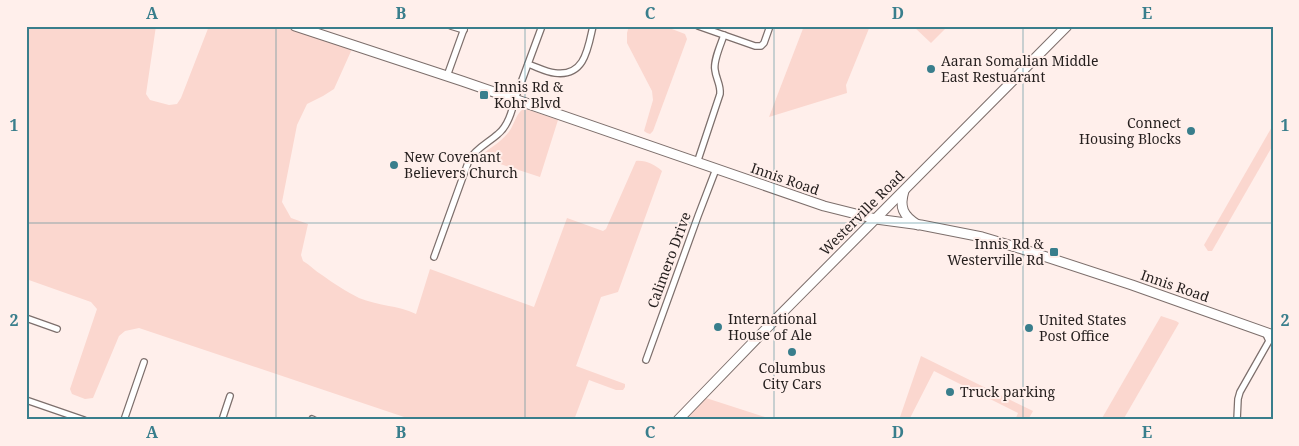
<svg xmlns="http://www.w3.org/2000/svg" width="1299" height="446" viewBox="0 0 1299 446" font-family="'Noto Serif',serif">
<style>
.green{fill:#fbd7cf}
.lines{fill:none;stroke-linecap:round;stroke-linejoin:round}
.street-casing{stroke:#7d6f6c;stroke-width:8}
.secondary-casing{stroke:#7d6f6c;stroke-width:11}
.primary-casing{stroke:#7d6f6c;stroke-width:11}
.street{stroke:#fff;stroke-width:5.5}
.secondary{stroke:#fff;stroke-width:9}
.primary{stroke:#fff;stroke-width:9}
.grid{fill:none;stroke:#397e8c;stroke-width:1;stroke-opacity:0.55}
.poi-dot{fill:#397e8c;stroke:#ffefeb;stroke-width:2}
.labels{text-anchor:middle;stroke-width:4;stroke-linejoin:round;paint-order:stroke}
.poi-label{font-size:14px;fill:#251f1e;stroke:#ffefeb;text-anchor:start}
.street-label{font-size:14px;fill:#251f1e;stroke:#ffefeb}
.neatline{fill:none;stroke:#397e8c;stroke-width:2}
.grid-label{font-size:16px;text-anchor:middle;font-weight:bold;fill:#397e8c}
</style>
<rect width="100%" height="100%" fill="#ffefeb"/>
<g class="green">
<path d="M26,26H156L146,94L150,100L169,105L177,104L181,98L209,26H284L352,49L334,89L323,96L307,104L297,125L282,202L291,218L308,224L301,255L303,261C310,265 315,271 322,275C333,283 347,292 359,298C378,306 397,305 416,314L430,269L534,307L567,218L603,231L606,229L636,161C646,160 655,165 662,171L618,292L601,297L576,366L625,384V387L623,390H616L589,380L574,420H413L139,328L125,331L119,336L93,398L85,399L72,394L70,389L97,309L91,302L26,279Z"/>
<path d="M629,26H664L685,34L687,39L653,131L650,134L647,133L644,131L653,100L652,91L627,43V33Z"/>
<path d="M804,26H870L846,85L847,93L769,117Z"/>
<path d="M913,26H948L931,43Z"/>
<path d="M523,109H526L558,120L540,177L479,157C488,149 500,143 508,133C514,126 515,115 523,109Z"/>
<path d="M1273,125V145L1212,251H1208L1204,245Z"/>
<path d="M1161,316L1176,321L1179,323L1123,420H1101Z"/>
<path d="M921,356L1033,411L1028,420H1015L1018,413L934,371L909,420H899Z"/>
<path d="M706,398L774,420H686Z"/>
</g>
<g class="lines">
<g class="street-casing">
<g id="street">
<path d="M451,26L464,30"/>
<path d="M698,26L755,46H761L764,43L770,26"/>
<path d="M528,64C537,67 546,72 555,73C585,77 588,48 593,26"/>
<path d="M447,76L465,26"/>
<path d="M697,163L720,94C721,85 716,79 715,70C713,61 721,44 724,35"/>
<path d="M434,257L469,160C476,148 488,143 498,134C508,126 512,111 515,99L542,26"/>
<path d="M26,318L57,329"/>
<path d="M646,360L698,216L716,169"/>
<path d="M26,400L84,420"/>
<path d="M312,419L314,420"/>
<path d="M124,420L144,362"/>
<path d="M222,420L230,396"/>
<path d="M1237,420L1238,399L1240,392L1269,341L1265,332"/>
</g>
</g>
<g class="secondary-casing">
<path id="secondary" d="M295,26L462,81L824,206L876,219L921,225L982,237L1022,249L1132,285L1273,335"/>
</g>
<g class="primary-casing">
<g id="primary">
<path d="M904,191C899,207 903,216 918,225"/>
<path d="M678,420L765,330L1067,26"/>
</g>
</g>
<use href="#street" class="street"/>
<use href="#secondary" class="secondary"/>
<use href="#primary" class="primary"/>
</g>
<path class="grid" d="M276,26V420M525,26V420M774,26V420M1023,26V420M26,223H1273"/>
<g class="poi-dot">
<circle cx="931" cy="69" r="5"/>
<rect x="479" y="90" width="10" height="10" rx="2.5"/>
<circle cx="1191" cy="131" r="5"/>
<circle cx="394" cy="165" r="5"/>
<rect x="1049" y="247" width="10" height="10" rx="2.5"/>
<circle cx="718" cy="327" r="5"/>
<circle cx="1029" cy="328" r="5"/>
<circle cx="792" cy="352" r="5"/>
<circle cx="950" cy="392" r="5"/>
</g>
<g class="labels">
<g class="poi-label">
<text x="941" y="66">Aaran Somalian Middle<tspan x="941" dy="16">East Restuarant</tspan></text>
<text x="494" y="92">Innis Rd &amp;<tspan x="494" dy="16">Kohr Blvd</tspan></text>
<text x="1181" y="128" text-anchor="end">Connect<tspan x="1181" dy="16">Housing Blocks</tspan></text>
<text x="404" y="162">New Covenant<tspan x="404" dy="16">Believers Church</tspan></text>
<text x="1044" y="249" text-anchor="end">Innis Rd &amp;<tspan x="1044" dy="16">Westerville Rd</tspan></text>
<text x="728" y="324">International<tspan x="728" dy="16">House of Ale</tspan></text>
<text x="1039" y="325">United States<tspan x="1039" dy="16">Post Office</tspan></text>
<text x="792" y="373" text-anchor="middle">Columbus<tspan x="792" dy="16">City Cars</tspan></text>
<text x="960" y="397">Truck parking</text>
</g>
<g class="street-label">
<text transform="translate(785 179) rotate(19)" y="5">Innis Road</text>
<text transform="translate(862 213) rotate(-45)" y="5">Westerville Road</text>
<text transform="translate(669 260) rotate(-70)" y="5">Calimero Drive</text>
<text transform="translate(1175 286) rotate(19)" y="5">Innis Road</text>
</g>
</g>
<rect width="1299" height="446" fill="none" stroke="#ffefeb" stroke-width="55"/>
<rect x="28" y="28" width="1244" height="390" class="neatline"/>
<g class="grid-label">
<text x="152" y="19">A</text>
<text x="401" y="19">B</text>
<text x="650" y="19">C</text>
<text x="898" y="19">D</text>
<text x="1147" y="19">E</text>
<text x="14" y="131">1</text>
<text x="1285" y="131">1</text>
<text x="14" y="326">2</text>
<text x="1285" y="326">2</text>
<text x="152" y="438">A</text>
<text x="401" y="438">B</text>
<text x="650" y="438">C</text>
<text x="898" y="438">D</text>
<text x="1147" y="438">E</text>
</g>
</svg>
